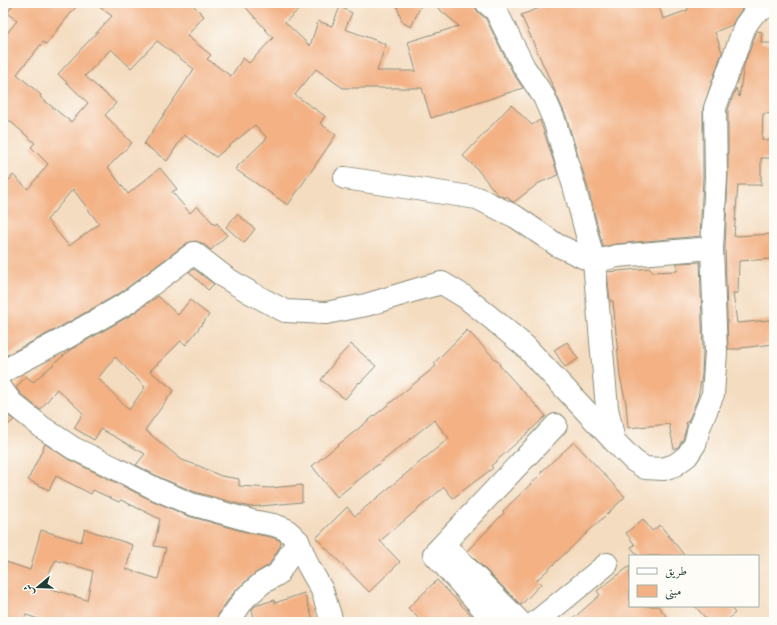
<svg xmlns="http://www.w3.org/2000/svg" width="777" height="625" viewBox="0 0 777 625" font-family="'IM FELL Great Primer',Amiri,serif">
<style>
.building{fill:#f3b184;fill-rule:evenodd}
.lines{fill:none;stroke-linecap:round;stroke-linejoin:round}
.minor-casing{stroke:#8a8c7a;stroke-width:24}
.minor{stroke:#fff;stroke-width:22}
</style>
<rect width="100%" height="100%" fill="#fdfcf7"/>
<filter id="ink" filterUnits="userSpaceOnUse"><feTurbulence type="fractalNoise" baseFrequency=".025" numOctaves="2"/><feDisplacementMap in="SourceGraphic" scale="8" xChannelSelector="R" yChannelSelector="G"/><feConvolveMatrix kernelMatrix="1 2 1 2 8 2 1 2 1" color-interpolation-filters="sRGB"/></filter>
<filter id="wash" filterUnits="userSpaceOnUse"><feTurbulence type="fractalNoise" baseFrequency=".012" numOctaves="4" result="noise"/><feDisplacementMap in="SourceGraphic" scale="16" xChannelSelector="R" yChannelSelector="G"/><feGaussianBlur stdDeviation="0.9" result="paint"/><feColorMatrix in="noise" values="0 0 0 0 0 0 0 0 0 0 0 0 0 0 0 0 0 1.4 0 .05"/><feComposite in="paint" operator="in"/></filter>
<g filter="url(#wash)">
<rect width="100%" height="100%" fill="#f4dcc0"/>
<g id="blocks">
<g class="building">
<path d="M14,3H79L46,44L43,42L17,74L41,95L40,97L71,122L88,103L58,74L112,16L94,3H191L204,16L187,36L211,55L207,59L231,76L243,58L249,63L273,38L242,3H306L285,22L310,46L318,21L332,26L340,7L352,13L345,29L386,44L377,71H416L408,42L459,26L432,3H475V7L478,12L486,19L513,73L523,88L431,118L422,88H343L316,69L295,95L325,116L320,123L336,135L288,205L235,169L267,138L255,125L216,157L184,135L167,161L144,144L194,69L157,41L131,68L111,49L85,76L116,103L105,115L132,143L108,167L128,194L160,168L177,189L172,192L190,213L197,206L215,225L217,223L227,235L211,250L202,243L195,241L187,243L120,293L58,328L3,357V175L9,180L13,175L28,189L48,164L31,147L35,143L3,115V38L17,21L7,13ZM73,189L99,224L69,246L47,220Z"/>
<path d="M396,3H422L411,27L402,22Z"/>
<path d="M553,3H658L663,19L688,10L686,3H739L742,9L735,19L732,25L715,32L722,52L703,108V178L700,236L616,244L603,247L588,188L566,116L521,15Z"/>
<path d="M757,31L762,32L761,43H774V113L763,114L762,140H774V158H761V185H738L734,236L774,234V259L739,261L738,293H733L737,323L771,320L773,344L741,348V349H728L725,248L728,178V110L736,88L739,97L744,65Z"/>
<path d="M511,105L532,125L540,120L558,175L539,183L514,202L511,201L507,196L505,198L497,194L477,169L463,156Z"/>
<path d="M237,214L255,229L244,243L226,227Z"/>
<path d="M700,262L703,352L702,375L698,397L688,422H686L687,426L683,439L678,447L674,449L669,424L628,428L626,403L620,377L613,301H610L607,272L650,268L652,272L677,271V263Z"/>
<path d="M194,269L214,284L208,290L189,272Z"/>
<path d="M158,296L178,315L190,300L209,315L186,345L181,341L150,371L174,390L145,430L182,460L199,466L221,476L239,479V486L270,488L302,485V502L250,507L195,492L161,478L136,465L145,454L101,429L94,440L74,428L83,413L57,389L40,410L21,394L16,388L26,376L33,382L70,350L133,314ZM115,357L145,387L129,410L98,378Z"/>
<path d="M467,330L500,364L499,365L546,416L491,466L493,468L453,498L444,487L380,541L400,562L369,592L316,538L347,507L355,516L449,438L434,420L337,497L312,466L436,366L434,363Z"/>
<path d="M567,342L578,359L565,367L554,350Z"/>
<path d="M351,344L376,366L360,383L359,382L345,399L321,380L335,361Z"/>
<path d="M3,412L14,420L3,429Z"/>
<path d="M574,442L625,497L537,580L541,584L521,605L467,551L504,513L503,511L542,473L541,472Z"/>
<path d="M45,444L68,459L151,500L188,516L249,533L271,537L279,540L281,542L280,546L269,565L254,574L235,591L220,611L216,622H48L26,615L23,622H9L3,620V561L30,570L41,530L81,542L85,529L133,545L126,569L158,579L166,548L154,546L160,519L121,500L119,502L93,490L91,494L56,476L49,490L28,480ZM56,560L93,571L87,600L42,586Z"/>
<path d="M643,519L652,531L660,525L685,556H638L631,547L635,545L626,533Z"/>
<path d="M630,566V606H658L671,622H569L600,595L597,591Z"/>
<path d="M437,580L478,622H422L408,608Z"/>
<path d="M304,593L314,622H255L252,610L255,606L274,600L275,603Z"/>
<path d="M695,606H729L735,613L725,622H709Z"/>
</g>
</g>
</g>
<g filter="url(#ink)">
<use href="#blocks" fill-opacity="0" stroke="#8a8c7a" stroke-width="1"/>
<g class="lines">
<g class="minor-casing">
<g id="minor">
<path d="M487,3L496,11L524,67L544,97L554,120L574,186L594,262L607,408L614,441L634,461L645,468L663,469L675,465L687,456L695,444L699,428L713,394L716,352L712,248L716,178L715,108L745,26L755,12L774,4"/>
<path d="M345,178L477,198L516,217L557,245L594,262L617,256L712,248"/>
<path d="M3,372L16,364L64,339L127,303L194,253L226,278L251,293L285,311L326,313L366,305L422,288L442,283L465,297L495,321L526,347L614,441"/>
<path d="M3,391L12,403L43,428L73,448L115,468L156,489L191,504L252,521L274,525L285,529L291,534L298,541L308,565L322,590L332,622"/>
<path d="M451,552L520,622"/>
<path d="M228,622L245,598L262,583L278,574L298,541"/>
<path d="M495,622L434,554L556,425"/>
<path d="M536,622L607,564"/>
</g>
</g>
<use href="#minor" class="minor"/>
</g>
</g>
<rect width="777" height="625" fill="none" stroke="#fdfcf7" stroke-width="16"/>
<rect x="629" y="555" width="130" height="52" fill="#fdfcf7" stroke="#a4b0a9"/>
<rect x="637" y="568" width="20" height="6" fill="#ffffff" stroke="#a4b0a9"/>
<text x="665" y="575" font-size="12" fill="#1f3d34">طريق</text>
<rect x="637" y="585" width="20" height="12" fill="#f3b184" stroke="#a4b0a9"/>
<text x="665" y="595" font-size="12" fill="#1f3d34">مبنى</text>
<g transform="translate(38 587) rotate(251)" stroke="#fdfcf7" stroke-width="3" paint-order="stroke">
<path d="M0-3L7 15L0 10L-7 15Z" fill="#1f3d34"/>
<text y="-6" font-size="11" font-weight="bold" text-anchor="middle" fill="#1f3d34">ش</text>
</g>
</svg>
